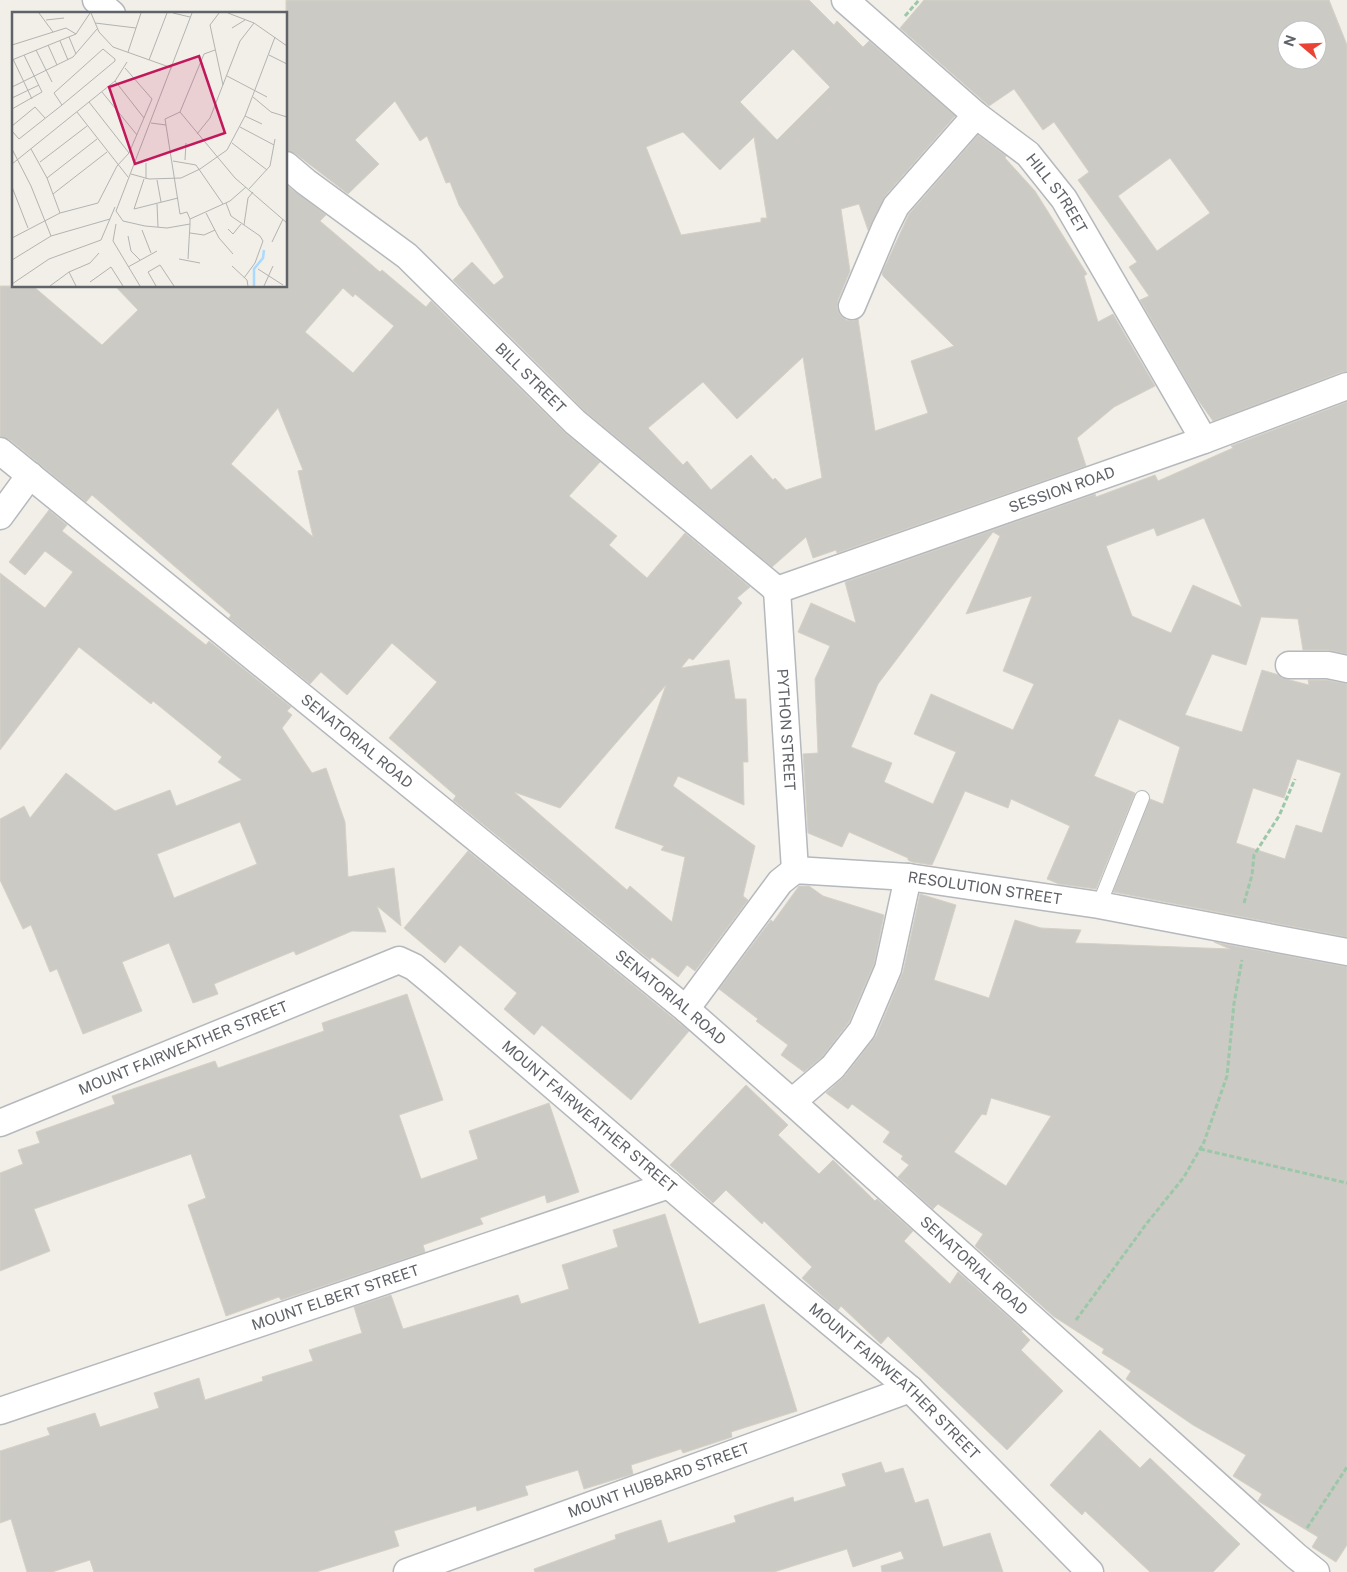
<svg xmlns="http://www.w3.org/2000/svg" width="1347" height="1572" viewBox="0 0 1347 1572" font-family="'Public Sans',sans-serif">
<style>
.building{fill:#cccac5;stroke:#d6d1c6;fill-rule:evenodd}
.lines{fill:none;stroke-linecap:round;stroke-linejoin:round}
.lane-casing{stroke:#b5b8bc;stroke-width:16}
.street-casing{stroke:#b5b8bc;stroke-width:29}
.path{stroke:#9cc7a9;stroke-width:3;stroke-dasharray:5 2.5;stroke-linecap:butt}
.lane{stroke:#fff;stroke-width:14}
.street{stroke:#fff;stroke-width:26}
.labels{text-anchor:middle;stroke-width:4;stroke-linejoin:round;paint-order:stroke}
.street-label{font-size:15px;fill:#5f6368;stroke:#fff}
.inset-river{fill:none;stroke:#aadaff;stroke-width:2.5}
.inset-road{fill:none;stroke:#b3b3b1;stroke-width:1}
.view{fill:#c2185b;fill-opacity:0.15;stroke:#c2185b;stroke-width:2.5}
.inset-edge{fill:none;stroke:#5f6368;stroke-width:2.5}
</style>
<rect width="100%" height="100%" fill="#f1efe8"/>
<g class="building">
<path d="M286,0H809L834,25L837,21L863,47L869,41L955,116L885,196L868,230L859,204L841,209L850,271L838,300L837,308L840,315L846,320L853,321L858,319L875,431L928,413L911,361L954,346L883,276L882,273L909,214L978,135L1006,156L1005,158L1035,191L1087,274L1084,276L1098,322L1113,314L1155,386L1114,407L1077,438L1086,466L837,553L836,550L813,558L806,537L772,567L585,411L453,280L472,262L494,285L504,277L459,205L450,182L446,183L427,136L420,141L395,101L355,140L379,164L348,194L296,154L286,150ZM793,49L830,87L777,140L740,102ZM683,132L720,170L754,137L767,218H761V222L681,235L646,147ZM803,357L822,478L786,490L775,478L773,480L751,455L711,490L687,461L683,465L648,428L703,382L737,419Z"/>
<path d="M924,0H1329L1347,45V371L1342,372L1213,421L1196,397L1140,300L1149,296L1129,267L1137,262L1078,180L1089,172L1054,122L1043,130L1014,89L989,106L900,28ZM1287,30H1317V60H1287ZM1170,158L1210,213L1157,251L1118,196Z"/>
<path d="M286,185L326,215L320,221L380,272L382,270L426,307L431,301L565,433L600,462L569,496L617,536L609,545L647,578L685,533L750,587L737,598L742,603L693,660L689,658L681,668L729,660L735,699H746L748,762H743L744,805L678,776L673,786L755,846L743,896L748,900L695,971L687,965L678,977L652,957L650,960L453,800L456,796L389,738L437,682L392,643L347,695L321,672L310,684L229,618L231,615L92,495L86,502L9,439L0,436V286H33L102,345L138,310L115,286H286ZM343,288L353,297L355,294L394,326L353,373L305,332ZM278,408L303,470L298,471L313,537L231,464ZM666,685L615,828L664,846L661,850L685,857L672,922L630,886L627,890L514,792L560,808Z"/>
<path d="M1347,402V654L1328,650H1303L1298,619L1261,617L1246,665L1212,654L1185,715L1242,732L1262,670L1279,675L1282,678L1309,685L1308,680H1326L1347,684V937L1113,892L1150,799L1163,804L1180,747L1119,719L1094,776L1135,793L1096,889L1059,884L1047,879L1070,826L1011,799L1008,808L965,791L932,865L912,862L908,860V858L849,832L842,847L808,833L803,754L818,753L815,679L830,646L798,632L811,603L856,623L845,582L1095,494L1096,497L1155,475L1158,481L1233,448L1231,446ZM1204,518L1242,607L1193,585L1171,633L1132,616L1106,546L1154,528L1157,536ZM993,532L1000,536L966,614L1032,596L1003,671L1034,684L1013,730L931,694L914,734L956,752L933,804L884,782L892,763L851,747L878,684ZM1297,759L1341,773L1322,833L1296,825L1285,859L1236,843L1253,788L1284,798Z"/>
<path d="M49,510L67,525L62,531L206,645L209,641L291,707L287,711L292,715L282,728L312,773L326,768L345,822L348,877L394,868L401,926L377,906L386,932L352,931L296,955L294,951L214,984L218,994L193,1003L169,943L122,962L142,1011L83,1034L57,969L50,972L31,925L23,929L0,880V819L24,806L30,818L66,773L115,811L170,790L176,806L242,780L218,762L222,757L153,701L151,704L79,647L0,750V573L45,608L73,572L45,551L25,575L9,562ZM240,822L257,864L174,898L157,854Z"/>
<path d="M468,851L689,1031L631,1100L542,1025L534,1035L504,1009L517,993L460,945L445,963L404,928Z"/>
<path d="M799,886H809L823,896L884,915L874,964L849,1022L822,1057L804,1072L781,1055L788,1045L756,1021L758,1019L719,989L771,920L773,922Z"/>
<path d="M920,894L956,905L934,980L989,998L1015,920L1041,928L1081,930L1075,943L1230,949L1214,942L1347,967V1545L1336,1562L1312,1547L1318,1537L1258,1501L1262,1494L1233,1476L1246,1455L1193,1425L1126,1379L1131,1371L1102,1353L1104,1349L1053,1316L975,1246L983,1234L938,1204L933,1209L898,1177L909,1165L901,1159L903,1156L883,1142L890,1132L852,1104L848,1109L826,1093L845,1076L876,1036L903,972ZM991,1098L1051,1116L1006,1186L954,1152L982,1114L986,1115Z"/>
<path d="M407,994L443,1100L399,1115L421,1179L478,1159L469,1131L549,1103L579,1192L547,1203L545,1195L480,1218L483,1224L423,1245L425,1252L281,1300L279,1297L226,1316L188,1205L206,1198L191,1154L34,1209L50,1251L0,1271V1173L23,1164L18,1150L40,1143L36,1132L115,1104L112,1096L215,1061L218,1068L324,1031L322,1023Z"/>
<path d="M746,1085L788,1125L778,1135L819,1174L833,1160L875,1201L877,1199L913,1231L904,1241L950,1284L958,1272L1023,1330L1021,1331L1030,1340L1021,1350L1063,1391L1007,1450L888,1336L881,1344L841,1306L838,1310L821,1295L802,1278L812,1267L764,1221L762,1224L726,1190L713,1203L670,1165Z"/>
<path d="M665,1214L699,1324L764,1304L797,1411L731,1432L732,1437L683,1453L681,1449L631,1465L633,1474L584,1489L578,1470L525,1486L528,1495L477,1511L476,1506L394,1531L399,1546L316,1572H94L90,1560L52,1572H27L11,1519L0,1523V1451L50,1435L47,1428L95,1413L100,1427L159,1408L154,1393L199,1378L205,1400L263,1381L262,1377L313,1361L309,1350L362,1333L354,1307L391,1295L403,1329L518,1295L521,1304L569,1289L562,1265L618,1247L613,1230Z"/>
<path d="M1100,1430L1140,1468L1150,1458L1240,1544L1213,1572H1150L1085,1511L1082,1515L1050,1485Z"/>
<path d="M881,1462L885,1473L903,1468L915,1503L928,1499L943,1547L990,1533L1003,1572H882L881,1566L904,1559L901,1551L853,1567L847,1549L774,1572H535L534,1569L616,1539L615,1535L661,1520L668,1543L736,1522L734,1516L793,1497L794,1502L846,1486L842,1474Z"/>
</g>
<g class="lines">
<g class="lane-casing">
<path id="lane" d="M1099,905L1142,798"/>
</g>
<g class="street-casing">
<g id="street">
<path d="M96,0L112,14"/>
<path id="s1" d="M845,0L976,115L1028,154L1064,199L1204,440"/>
<path id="s2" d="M286,165L306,182L407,256L575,422L777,590"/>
<path d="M852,306L885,228L896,206L976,115"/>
<path id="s3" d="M0,451L686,1009L792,1102L1296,1556L1316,1572"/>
<path d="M0,516L30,475"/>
<path id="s4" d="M777,590L1204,440L1347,386"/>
<path id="s5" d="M777,590L795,870"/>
<path d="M1289,665H1328L1347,669"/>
<path id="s6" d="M686,1009L780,882L795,870L908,877L1099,905L1347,952"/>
<path d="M792,1102L833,1067L862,1030L888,969L908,877"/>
<path id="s7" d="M0,1123L399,960L414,967L431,981L791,1290L910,1389L1090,1572"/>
<path id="s8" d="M0,1411L669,1185"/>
<path id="s9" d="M407,1572L910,1389"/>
</g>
</g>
<g class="path">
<path d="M905,16L919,0"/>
<path d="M1244,903L1252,875L1254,855L1279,816L1295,779"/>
<path d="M1200,1149L1347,1183"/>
<path d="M1076,1320L1147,1223L1184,1177L1204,1142L1227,1076L1234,1003L1242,960"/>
<path d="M1307,1528L1347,1467"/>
</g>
<use href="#lane" class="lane"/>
<use href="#street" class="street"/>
</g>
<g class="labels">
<g class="street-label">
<text dy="5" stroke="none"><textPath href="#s1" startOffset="288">HILL STREET</textPath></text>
<text dy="5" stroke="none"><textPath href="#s2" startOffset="325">BILL STREET</textPath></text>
<text dy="5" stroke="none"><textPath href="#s4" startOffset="302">SESSION ROAD</textPath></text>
<text dy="5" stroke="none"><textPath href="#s5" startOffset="140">PYTHON STREET</textPath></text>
<text dy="5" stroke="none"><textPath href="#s3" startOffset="460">SENATORIAL ROAD</textPath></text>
<text dy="5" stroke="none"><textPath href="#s6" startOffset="368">RESOLUTION STREET</textPath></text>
<text dy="5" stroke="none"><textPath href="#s3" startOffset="865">SENATORIAL ROAD</textPath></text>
<text dy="5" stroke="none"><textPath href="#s7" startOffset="198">MOUNT FAIRWEATHER STREET</textPath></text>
<text dy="5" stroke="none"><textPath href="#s7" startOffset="678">MOUNT FAIRWEATHER STREET</textPath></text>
<text dy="5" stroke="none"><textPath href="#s3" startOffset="1270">SENATORIAL ROAD</textPath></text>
<text dy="5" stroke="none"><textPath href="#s8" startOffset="354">MOUNT ELBERT STREET</textPath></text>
<text dy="5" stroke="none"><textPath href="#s7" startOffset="1082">MOUNT FAIRWEATHER STREET</textPath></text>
<text dy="5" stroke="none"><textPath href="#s9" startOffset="268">MOUNT HUBBARD STREET</textPath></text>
</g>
</g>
<g transform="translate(12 12)">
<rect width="275" height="275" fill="#f1efe8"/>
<path class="inset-river" d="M242,274V257L251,246L252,238"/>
<path class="inset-road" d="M27,1L41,20M79,1L87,20L101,35L160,56M161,1L178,5M207,1L198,13L211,73M216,1L242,11L275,34M34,8L52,6M83,11L124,16M220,16L233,8M57,25L64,42M48,29L56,48M0,33L54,16L64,22M36,33L45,53M24,38L40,70M116,40L129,1M257,43L275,52M1,47L20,87M0,48L64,22L78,1M137,48L155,1M215,64L255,85M103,69L132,106M0,75L61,45L85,17M90,80L125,123M241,85L259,100L275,105M0,86L27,73M77,90L117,141M0,97L30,80L12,43M65,100L116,165M168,100L223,166L275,211M168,100L192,42L203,38M233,104L250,112M153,107L168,202L175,200L178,207M153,107L168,100M139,111L154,113M0,114L23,95L33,106M228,115L262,133M0,119L7,127L50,93L103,49V47L91,37L42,81L50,93M185,122L198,106L228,29L242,11M220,131L255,158M0,137L19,174L39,224M19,137L35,166L48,201M173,148L174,131M161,149L184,153L211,192M28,150L75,114M0,152L103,69L115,50M119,162L137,167L169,166L188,157L215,138L233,104L263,25M35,166L85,127M132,167L122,197L166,186M134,167V151M145,168L149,190M0,175L16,216M237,177L258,154L263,127M41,182L95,140M214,191L219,204L248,224L251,229L243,251L232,266M145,192L146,215M194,201L207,226L221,242M104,212L101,229L128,274M178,212L155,216L133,214L111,209L104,199L180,1M178,212V207L218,189L234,175M232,213L236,186L241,180M216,217L221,222L229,212M130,218L139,241M178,221L192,223L203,218M116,224L119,239L128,248M0,226L48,201L86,191L105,154L117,141L140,87L113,56M260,230L271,207M167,247L188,251M176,247L178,212M0,248L39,224L98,207M220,254L235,268L236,274M116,255L145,239M246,257L271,273M57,260L64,274M78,270L99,255L111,274M0,272L37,247L89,228L103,195M38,274L57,260L78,251L87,241M144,274L136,260L148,253L162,274M252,274L261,254"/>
<path class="view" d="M187,44L213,121L123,152L97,75Z"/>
<rect width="275" height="275" class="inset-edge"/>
</g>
<g transform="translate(1302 45) rotate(289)"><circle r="24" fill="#ffffff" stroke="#bfc1c3"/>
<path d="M0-4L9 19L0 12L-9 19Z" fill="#ea4335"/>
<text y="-8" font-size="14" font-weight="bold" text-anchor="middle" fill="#5f6368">N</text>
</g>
</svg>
